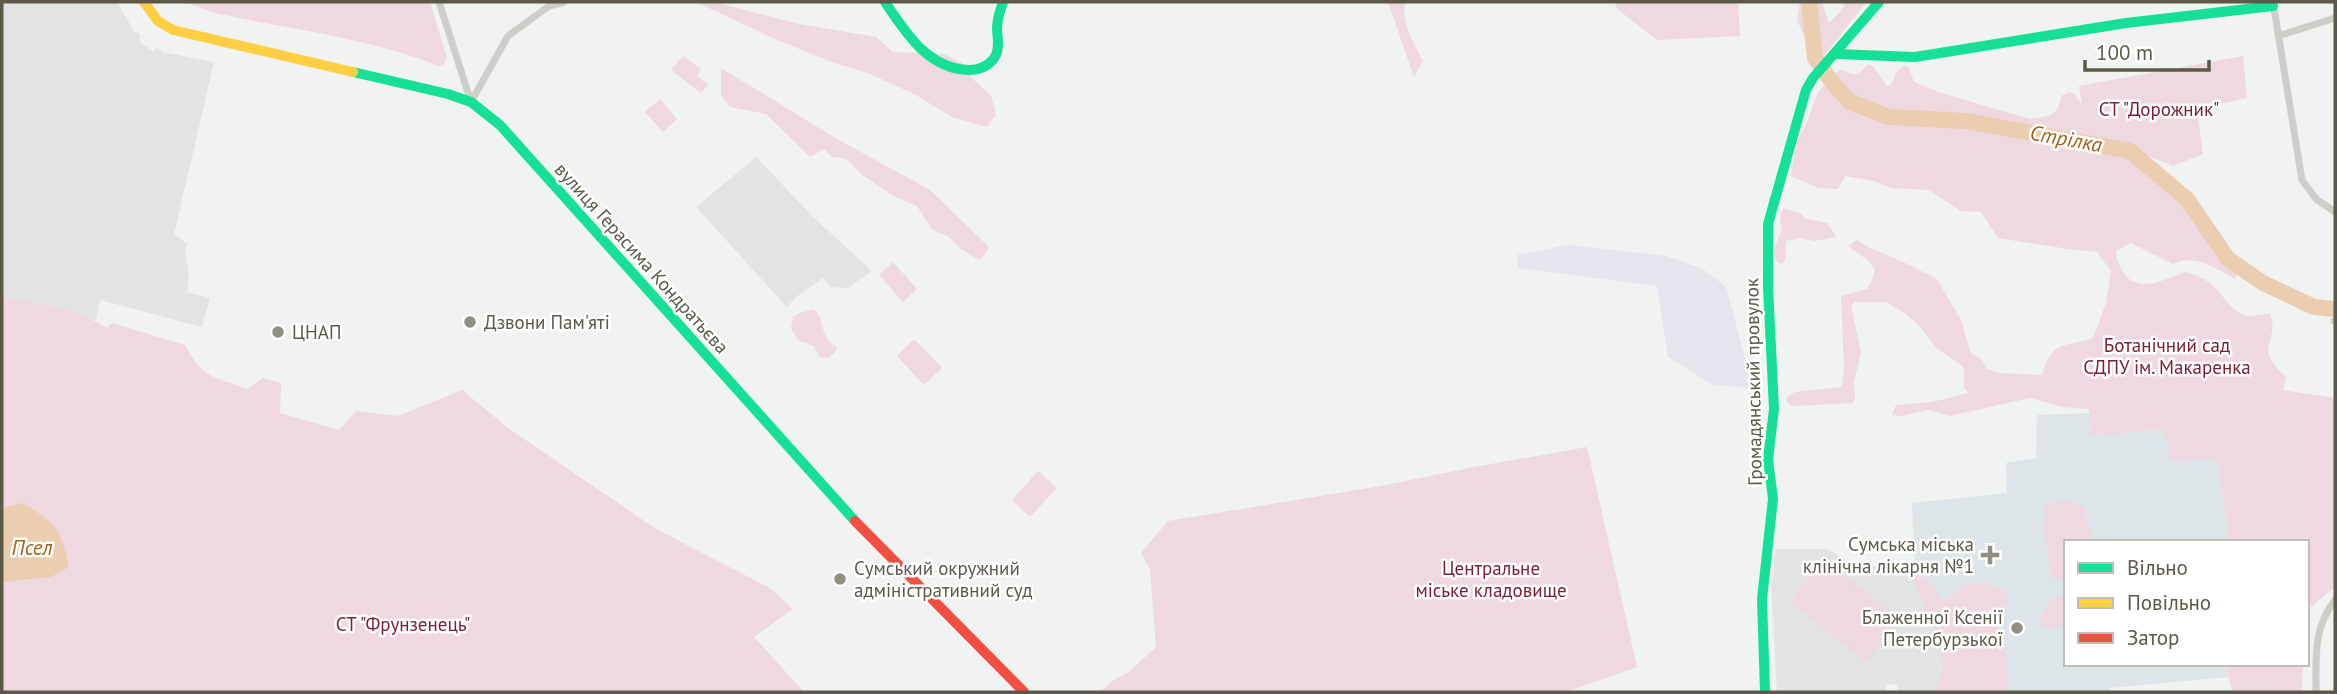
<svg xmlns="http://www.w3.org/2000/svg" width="2337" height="694" viewBox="0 0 2337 694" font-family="'PT Sans',sans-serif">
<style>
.commercial{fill:#e5e6ed}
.education{fill:#e2e3e3}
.medical{fill:#dee5e8}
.green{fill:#efd8df}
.water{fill:#eaceaf}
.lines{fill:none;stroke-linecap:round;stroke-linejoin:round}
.river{stroke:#eaceaf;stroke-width:16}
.street{stroke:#cdcdc9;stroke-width:7}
.fast{stroke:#16e098;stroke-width:10}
.slow{stroke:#ffcf43;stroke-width:10}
.jam{stroke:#f24e42;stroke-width:10}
.poi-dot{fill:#918f84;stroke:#fff;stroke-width:2.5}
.labels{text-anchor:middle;stroke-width:5;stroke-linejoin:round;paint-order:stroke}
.park-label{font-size:19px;fill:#7b1d2f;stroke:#fff}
.street-label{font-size:19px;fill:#5d5949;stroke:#fff}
.poi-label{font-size:19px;fill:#5d5949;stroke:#fff;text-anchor:start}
.water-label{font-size:21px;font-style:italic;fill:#a35f16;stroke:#fff}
</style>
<rect width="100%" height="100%" fill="#f1f2f2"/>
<path class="commercial" d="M1568,245L1667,256L1703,269L1726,287L1753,388L1713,385L1668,357L1657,286L1518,268L1517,255Z"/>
<g class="education">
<path d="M2,2H117L135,33L138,32L141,38L139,39L141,43L151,50L155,51V48L162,50V52L214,62L174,234L187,244L185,252L189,275L187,292L210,298L202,327L100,300L96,320L41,304L2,297Z"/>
<path d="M756,157L813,217L872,271L848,288L831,287L823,278L796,297L787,307L696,207Z"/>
<path d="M1776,549H1829L1842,559L1900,572L1915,568L1940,668L1942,692H1898L1897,684L1885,685L1886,692H1777L1771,587Z"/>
</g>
<path class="medical" d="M2091,413L2090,434L2165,428L2217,458L2227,523V542H2066V664H2225L2228,677L2110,688V692H1942L1940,668L1915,570L1912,503L2007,493L2006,463L2036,458L2037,415Z"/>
<g class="green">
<path d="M186,2H430L447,58L444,64L439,66C366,37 287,29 211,12Z"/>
<path d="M696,2H714L799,24L876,37L893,52L944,54L962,63L974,80L991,96L996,115L987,127L952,117L916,95L868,73L834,63L775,39Z"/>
<path d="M1385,2H1405C1401,22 1414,44 1423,61L1414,77L1389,5Z"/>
<path d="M1615,2H1738L1740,36L1657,40L1616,8Z"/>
<path d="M1800,2H1822L1829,23L1841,11L1846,2H1866L1817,65L1808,63L1806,38L1797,21Z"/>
<path d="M683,56L701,69L697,76L708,85L701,93L671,70Z"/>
<path d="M2243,56L2247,98L2197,109L2203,154L2173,166L2144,154L2202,213L2210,231L2239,269L2235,279C2215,268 2195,253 2173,264L2131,243L2116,251C2116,260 2119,265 2123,272C2137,295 2166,279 2185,272C2194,274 2203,278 2210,283C2223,293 2230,313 2248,316C2253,317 2263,314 2270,314C2281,340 2251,346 2286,377L2283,390L2335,398V587L2307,610V542H2227V523L2217,459L2171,461L2164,428L2108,435L2105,433L2090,435L2089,409L2062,407L2030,398L1950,416L1928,410L1902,416L1892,415L1896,405L1932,402L1969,393L1964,388V368L1960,364L1936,348L1919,325L1906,314L1886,302H1855L1851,306L1861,352L1854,382L1855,398L1853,403L1795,406L1790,405L1787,402V397L1795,392L1842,387L1844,368L1841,296L1867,289L1872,280L1875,270L1870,262L1848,246L1857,240L1868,247L1901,261L1937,279L1962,322L1970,352L1982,360L1987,369L1999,373L2042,375C2053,339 2064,348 2093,338L2106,303L2111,271L2097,252L2068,249L1998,238L1981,212L1961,211L1929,190L1891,188L1874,181L1845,176L1838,189L1818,188L1791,176L1796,143L1806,125L1818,92L1840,69C1856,76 1855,77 1868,65L1873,66L1887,86L1891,85L1897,71L1905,65L1909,68L1914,82L1938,92L2030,119C2048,117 2059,116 2061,96L2069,92L2074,94L2082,104L2079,86Z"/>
<path d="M721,68L837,139L930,190L989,247L984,256L979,260L961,249L949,237L932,229L917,206L892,195L861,174L851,163L843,158L832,157L824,149L810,157L766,114L730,107L721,95Z"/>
<path d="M660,99L677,119L663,132L645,112Z"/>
<path d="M1783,208L1799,213L1807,219L1827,223L1837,237L1814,241L1800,238L1786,241L1785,261L1782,264L1777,262L1773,252L1782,229L1780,215Z"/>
<path d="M893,262L917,289L903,302L879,275Z"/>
<path d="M2,297C36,303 78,308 107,328L112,323L185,345C203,379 213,376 247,389L263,378L281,383L280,413L339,430L356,411L398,416L462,390L508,428L656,529L770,588L793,609L754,637L804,692H2V582L50,577L5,507L2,511Z"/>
<path d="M814,309C827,323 818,336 837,347L835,352L828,358L819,357L814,346L798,340L791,328L793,317L800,313Z"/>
<path d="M914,339L942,368L924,385L897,356Z"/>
<path d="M1587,447L1637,667L1566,692H1100L1115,679L1129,672L1156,647L1150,569L1141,553L1168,521L1381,486L1474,467Z"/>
<path d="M1038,471L1057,488L1030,517L1012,500Z"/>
<path d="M2073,501L2084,507L2092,539L2098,542H2066V580L2051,579L2044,529L2046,506L2051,502Z"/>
<path d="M1824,559L1900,619L1866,662L1790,602Z"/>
<path d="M1919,575L1932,585L1943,601L1948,600C1970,575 1977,581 2006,591C2013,609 1996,612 1997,626C1998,634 2004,640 2005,647C2008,661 2009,679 2008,692H1937V684L1944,669L1936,631L1924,618L1923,603L1913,579Z"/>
<path d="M2063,596L2066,598V622C2059,629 2050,629 2041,626L2040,616L2048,607L2049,599Z"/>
<path d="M2225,664H2303L2302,692H2232Z"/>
</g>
<path class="water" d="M23,503C56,524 61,528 69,567L51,577L2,582V511L5,507Z"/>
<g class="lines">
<path class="river" d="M1809,2L1815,58L1832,82L1850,102L1889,117L1966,121L2130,151L2187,199L2228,259L2263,283L2314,307L2335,309"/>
<g class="street">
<path d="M439,2L471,102"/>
<path d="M2273,2L2302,180L2316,199L2335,212"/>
<path d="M2278,36L2335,18"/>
<path d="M471,102L508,36L549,6L564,2"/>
<path d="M2334,321H2335"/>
<path d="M2316,692C2316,658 2313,628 2335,600"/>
</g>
<g class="fast">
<path d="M885,2C906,33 928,69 969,70C980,70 991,65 996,55C1000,46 997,37 997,28C997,19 1000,11 1003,2"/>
<path d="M1835,54L1915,57L2126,23L2273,6"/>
<path d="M353,72L448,94L471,102L500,125L855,521"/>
<path d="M1765,692L1762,599L1773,499L1768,459L1774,409L1768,287V224L1806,90L1813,78L1879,2"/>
</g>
<path class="slow" d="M144,2L158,21L173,30L353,72"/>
<path class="jam" d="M855,521L1024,692"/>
</g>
<g class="poi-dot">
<circle cx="470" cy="322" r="7"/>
<circle cx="278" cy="332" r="7"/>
<path d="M1986.5 544.5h7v7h7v7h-7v7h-7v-7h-7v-7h7z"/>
<circle cx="840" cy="579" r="7"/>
<circle cx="2017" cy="628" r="7"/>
</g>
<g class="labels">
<g class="park-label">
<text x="2159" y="116">СТ "Дорожник"</text>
<text x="2167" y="352">Ботанічний сад<tspan x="2167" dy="22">СДПУ ім. Макаренка</tspan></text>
<text x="1491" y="575">Центральне<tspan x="1491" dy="22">міське кладовище</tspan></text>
<text x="403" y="631">СТ "Фрунзенець"</text>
</g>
<g class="street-label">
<text transform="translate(642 258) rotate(48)" y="7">вулиця Герасима Кондратьєва</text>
<text transform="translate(1753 382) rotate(-91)" y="7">Громадянський провулок</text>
</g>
<g class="poi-label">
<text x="484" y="329">Дзвони Пам'яті</text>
<text x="292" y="339">ЦНАП</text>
<text x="1974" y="551" text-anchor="end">Сумська міська<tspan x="1974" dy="22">клінічна лікарня №1</tspan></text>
<text x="854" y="575">Сумський окружний<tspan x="854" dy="22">адміністративний суд</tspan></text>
<text x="2003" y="624" text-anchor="end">Блаженної Ксенії<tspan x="2003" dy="22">Петербурзької</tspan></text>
</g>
<g class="water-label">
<text transform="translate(2066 139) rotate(10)" y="7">Стрілка</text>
<text x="32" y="555">Псел</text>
</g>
</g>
<rect width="2337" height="694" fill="none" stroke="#5d5949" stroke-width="7"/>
<rect x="2064" y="540" width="245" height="126" fill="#ffffff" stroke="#bebdb6" stroke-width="2"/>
<rect x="2078" y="563" width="35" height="10" fill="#16e098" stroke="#bebdb6" stroke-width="2"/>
<text x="2127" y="575" font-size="21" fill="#5d5949">Вільно</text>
<rect x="2078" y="598" width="35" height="10" fill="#ffcf43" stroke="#bebdb6" stroke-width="2"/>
<text x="2127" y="610" font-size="21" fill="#5d5949">Повільно</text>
<rect x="2078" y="633" width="35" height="10" fill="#f24e42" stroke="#bebdb6" stroke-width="2"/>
<text x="2127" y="645" font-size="21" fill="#5d5949">Затор</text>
<path d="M2085 60v10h124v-10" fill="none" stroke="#5d5949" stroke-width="3.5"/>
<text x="2096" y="60" font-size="21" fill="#5d5949" stroke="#ffffff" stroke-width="5" paint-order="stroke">100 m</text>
</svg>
